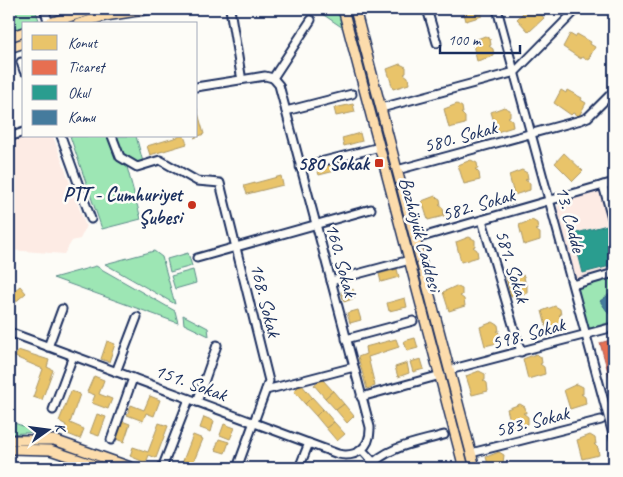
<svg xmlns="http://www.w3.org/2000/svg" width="623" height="477" viewBox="0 0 623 477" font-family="Caveat,sans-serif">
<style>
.built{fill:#fdebe4}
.green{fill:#9de6b4;stroke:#5c8a89}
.homes{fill:#e9c46a;stroke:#ab9766}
.shops{fill:#e76f51;stroke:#aa5c55}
.schools{fill:#2a9d8f;stroke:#267c80}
.public{fill:#457b9d;stroke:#38648a}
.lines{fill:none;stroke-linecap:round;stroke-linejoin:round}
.minor-casing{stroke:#1b2f5e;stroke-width:11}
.major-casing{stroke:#1b2f5e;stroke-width:12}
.minor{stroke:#fdfcf7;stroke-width:7}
.major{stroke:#fcdcac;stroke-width:9}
.poi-dot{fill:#c8321e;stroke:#fdfcf7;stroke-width:2}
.labels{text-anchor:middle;stroke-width:5;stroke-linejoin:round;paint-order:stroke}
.street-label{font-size:20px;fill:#1b2f5e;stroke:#fdfcf7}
.poi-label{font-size:20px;font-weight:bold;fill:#1b2f5e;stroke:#fdfcf7;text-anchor:end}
</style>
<rect width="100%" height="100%" fill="#fdfcf7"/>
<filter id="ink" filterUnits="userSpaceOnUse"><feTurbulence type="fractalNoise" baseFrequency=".02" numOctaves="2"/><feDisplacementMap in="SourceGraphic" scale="10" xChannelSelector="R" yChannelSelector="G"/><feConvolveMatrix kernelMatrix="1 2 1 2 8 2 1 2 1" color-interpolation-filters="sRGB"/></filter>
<g filter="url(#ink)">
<g class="built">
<path d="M28,136H53L86,227L80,239L72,241L64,254L9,250V143Z"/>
<path d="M601,191L614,240V270L576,281L557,208L560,202Z"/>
</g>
<g class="green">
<path d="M9,9H35L39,20L24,24V26L9,32Z"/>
<path d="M315,9H339L343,28Z"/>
<path d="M70,136H136L143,162L127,167L141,219L102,229Z"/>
<path d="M154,251L162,257L175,304L105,264Z"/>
<path d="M188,253L192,266L170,272L167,259Z"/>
<path d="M96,266L175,311L178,323L53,278Z"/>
<path d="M193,270L196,283L175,289L171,276Z"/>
<path d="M614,275V321L587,329L576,286Z"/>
<path d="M183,315L208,328L209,336L184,324Z"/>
<path d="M9,421L39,432L9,434Z"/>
</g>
<g class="homes">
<path d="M463,9H482V16L466,21Z"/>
<path d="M527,9H537L544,18L529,32L517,19Z"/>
<path d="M570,34L575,37L577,34L591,42L590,44L595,47L588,60L582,57L581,59L563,47Z"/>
<path d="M485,36L490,39L491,45L489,46L493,49L494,56L477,61L472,41Z"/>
<path d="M400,64L406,67V73L404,74L408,77L409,84L393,89L387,69Z"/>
<path d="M561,90L566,93L567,90L582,98L581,100L586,103L579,116L573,113L571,115L554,103Z"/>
<path d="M353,104L355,112L336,116L334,108Z"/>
<path d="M457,104L462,107L463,113H461L465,117V124L449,128L444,109Z"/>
<path d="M196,106L204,134L194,138L196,136Z"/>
<path d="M504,107L510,110V116L508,117L512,120L513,127L497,132L491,112Z"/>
<path d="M360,133L362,141L344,146L342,138Z"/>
<path d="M181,136H184L187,144L150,155L147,146Z"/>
<path d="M564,153L583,171L573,181L555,163Z"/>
<path d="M353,157L355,166L319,175L316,166Z"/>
<path d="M471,160L477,163L478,169H475L479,173L480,180L464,184L458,165Z"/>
<path d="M522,170L527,173L528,179L525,180L530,183V190L514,195L509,175Z"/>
<path d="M281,176L283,185L247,194L244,186Z"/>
<path d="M435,196L440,199L441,205H439L443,208L444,216L428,220L422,201Z"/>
<path d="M532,220L537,223L538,229L535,230L540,233V240L524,245L519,225Z"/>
<path d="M469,237L475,240V246L473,247L477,250L478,257L461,262L456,242Z"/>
<path d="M397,269L399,277L381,282L379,274Z"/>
<path d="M519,273L524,276L525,282H523L527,285V293L511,297L506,278Z"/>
<path d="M20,286L26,293L13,304L9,295Z"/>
<path d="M456,286L462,289V295L460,296L464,299L465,306L449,311L443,292Z"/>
<path d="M353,289L355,298L344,302L341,292Z"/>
<path d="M405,298L407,307L389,311L387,303Z"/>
<path d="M555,306L560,309L561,315H559L563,319L564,326L547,330L542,311Z"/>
<path d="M358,310L361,320L350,323L347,313Z"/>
<path d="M493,322L498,325L499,331H497L501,335V342L485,346L480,327Z"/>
<path d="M415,338L418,348L407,351L404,341Z"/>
<path d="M396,339L399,347L368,357L375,386L367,389L358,357L366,354L365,347Z"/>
<path d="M107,341L115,344L109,362L101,359Z"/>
<path d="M18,350L49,360L47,367L53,370L42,400L33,397L43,369L15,357Z"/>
<path d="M536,354L541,357L542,363L540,364L544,367L545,374L528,379L523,359Z"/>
<path d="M421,359L424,369L413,372L410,362Z"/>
<path d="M407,363L409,373L398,377L395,367Z"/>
<path d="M479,371L485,374V380H483L487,383L488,391L472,395L466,376Z"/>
<path d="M94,376L104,380L99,394L112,399L108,409L92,403L95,395L87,392Z"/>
<path d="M322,379L333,391L325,398L314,385Z"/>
<path d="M301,384L312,397L305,404L294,391Z"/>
<path d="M577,384L583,387V394H581L585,397L586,404L570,409L564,390Z"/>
<path d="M71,391L80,394L70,423L84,429L80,439L63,432L66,425L59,421Z"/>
<path d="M333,391L344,404L336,410L325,398Z"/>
<path d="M150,396L160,400L154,416L146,413L143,421L127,415L131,405L144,410Z"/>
<path d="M312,397L323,409L316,416L305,404Z"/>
<path d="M344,404L354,416L347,423L336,410Z"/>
<path d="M520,404L525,407L526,413H523L528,417V424L512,428L507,409Z"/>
<path d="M323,409L334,422L326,428L316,416Z"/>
<path d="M97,414L106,417L99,436L90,433Z"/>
<path d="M204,417L214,421L211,432L200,428Z"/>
<path d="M122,421L130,424L124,442L116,439Z"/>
<path d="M334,422L345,434L337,441L326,428Z"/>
<path d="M159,423L168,426L156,458L149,455L146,463L130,456L133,447L148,452Z"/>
<path d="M224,424L235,428L230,439L220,435Z"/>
<path d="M193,435L203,439L191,468H187L181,466Z"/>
<path d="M590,435L595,438L596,444H594L598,448L599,455L582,459L577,440Z"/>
<path d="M219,439L229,442L225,453L215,450Z"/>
<path d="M499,452L504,455L503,463H506L508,468H489L486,457Z"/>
</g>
<path class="shops" d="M614,339V393L600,343Z"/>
<path class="schools" d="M607,225L614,252V265L583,273L573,234Z"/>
<path class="public" d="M614,291V311L609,314L600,301Z"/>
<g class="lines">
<g class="minor-casing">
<g id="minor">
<path d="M44,9L49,23"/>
<path d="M230,9L241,75"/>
<path d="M427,9L437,43"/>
<path d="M497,9L614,438"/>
<path d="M21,62L24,71"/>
<path d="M273,78L311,20"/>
<path d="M196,87L265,76L273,78"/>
<path d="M381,108L515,72L577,9"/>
<path d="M286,111L352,94"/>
<path d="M61,136L91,219"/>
<path d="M112,136L120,157L137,167L160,160L197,181L220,183L269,381L237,468"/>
<path d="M9,137L24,132"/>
<path d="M300,167L380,147"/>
<path d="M397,170L581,120L588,117L614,91"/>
<path d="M603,185L614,225"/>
<path d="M482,220L521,352"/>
<path d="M415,239L614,182"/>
<path d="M197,258L371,209"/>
<path d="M331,281L410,260"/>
<path d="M573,285L614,273"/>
<path d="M9,332L338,454C356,458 371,448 370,427L279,85L273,78"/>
<path d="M346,339L413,321"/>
<path d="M48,347L62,309"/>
<path d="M449,370L614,327"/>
<path d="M116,372L137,317"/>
<path d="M266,390L354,367"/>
<path d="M361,397L441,375"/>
<path d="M197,402L217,345"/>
<path d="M53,410L73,356"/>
<path d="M111,440L133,378"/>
<path d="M362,450L379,468"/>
<path d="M471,453L601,420"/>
<path d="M162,468L189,399"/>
<path d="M299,468L309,443"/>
<path d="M368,468C388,446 416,443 444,435"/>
</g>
</g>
<g class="major-casing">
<g id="major">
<path d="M343,9L464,468"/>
<path d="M355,9L475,468"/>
<path d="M46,24L95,9"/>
<path d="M78,24L105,16L151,9"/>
<path d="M9,37L24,32"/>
<path d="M9,48L24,43"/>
<path d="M9,440H54L133,468"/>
<path d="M9,449L50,450L104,468"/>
</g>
</g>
<use href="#minor" class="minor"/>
<use href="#major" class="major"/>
</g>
</g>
<g class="poi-dot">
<rect x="374" y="158" width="10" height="10" rx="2.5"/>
<circle cx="192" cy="205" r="5"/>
</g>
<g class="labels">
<g class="street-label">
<text transform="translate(460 136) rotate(-15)" y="7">580. Sokak</text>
<text transform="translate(478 204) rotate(-16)" y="7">582. Sokak</text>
<text transform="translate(571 219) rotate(75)" y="7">13. Cadde</text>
<text transform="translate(421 234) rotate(75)" y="7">Bozhöyük Caddesi</text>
<text transform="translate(342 260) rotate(75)" y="7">160. Sokak</text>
<text transform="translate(513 266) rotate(73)" y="7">581. Sokak</text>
<text transform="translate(266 300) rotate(76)" y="7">168. Sokak</text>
<text transform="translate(528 333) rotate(-15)" y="7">598. Sokak</text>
<text transform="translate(191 382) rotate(20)" y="7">151. Sokak</text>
<text transform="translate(532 421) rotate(-14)" y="7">583. Sokak</text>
</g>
<g class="poi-label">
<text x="369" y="170">580 Sokak</text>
<text x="182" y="201">PTT - Cumhuriyet<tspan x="182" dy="23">Şubesi</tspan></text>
</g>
</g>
<rect width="623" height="477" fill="none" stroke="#fdfcf7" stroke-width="30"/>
<rect x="15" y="15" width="593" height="447" fill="none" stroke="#1b2f5e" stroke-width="2" filter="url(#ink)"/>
<rect x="22" y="22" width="175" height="115" fill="#fdfcf7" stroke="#a3aaba"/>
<rect x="32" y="35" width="25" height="15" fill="#e9c46a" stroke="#a3aaba"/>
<text x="68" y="48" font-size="15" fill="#1b2f5e">Konut</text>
<rect x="32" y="60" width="25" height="15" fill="#e76f51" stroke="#a3aaba"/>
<text x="68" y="72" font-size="15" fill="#1b2f5e">Ticaret</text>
<rect x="32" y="85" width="25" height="15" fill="#2a9d8f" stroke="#a3aaba"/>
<text x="68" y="98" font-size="15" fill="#1b2f5e">Okul</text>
<rect x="32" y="110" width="25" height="15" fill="#457b9d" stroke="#a3aaba"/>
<text x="68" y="122" font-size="15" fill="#1b2f5e">Kamu</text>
<g transform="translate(48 430) rotate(76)" stroke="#fdfcf7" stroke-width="4" paint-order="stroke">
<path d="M0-4L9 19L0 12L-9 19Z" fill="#1b2f5e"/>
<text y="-8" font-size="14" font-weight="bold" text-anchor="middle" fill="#1b2f5e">K</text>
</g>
<path d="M440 45v8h80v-8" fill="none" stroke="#1b2f5e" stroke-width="2.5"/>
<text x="448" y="45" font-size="15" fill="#1b2f5e" stroke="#fdfcf7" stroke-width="4" paint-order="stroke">100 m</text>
</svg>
